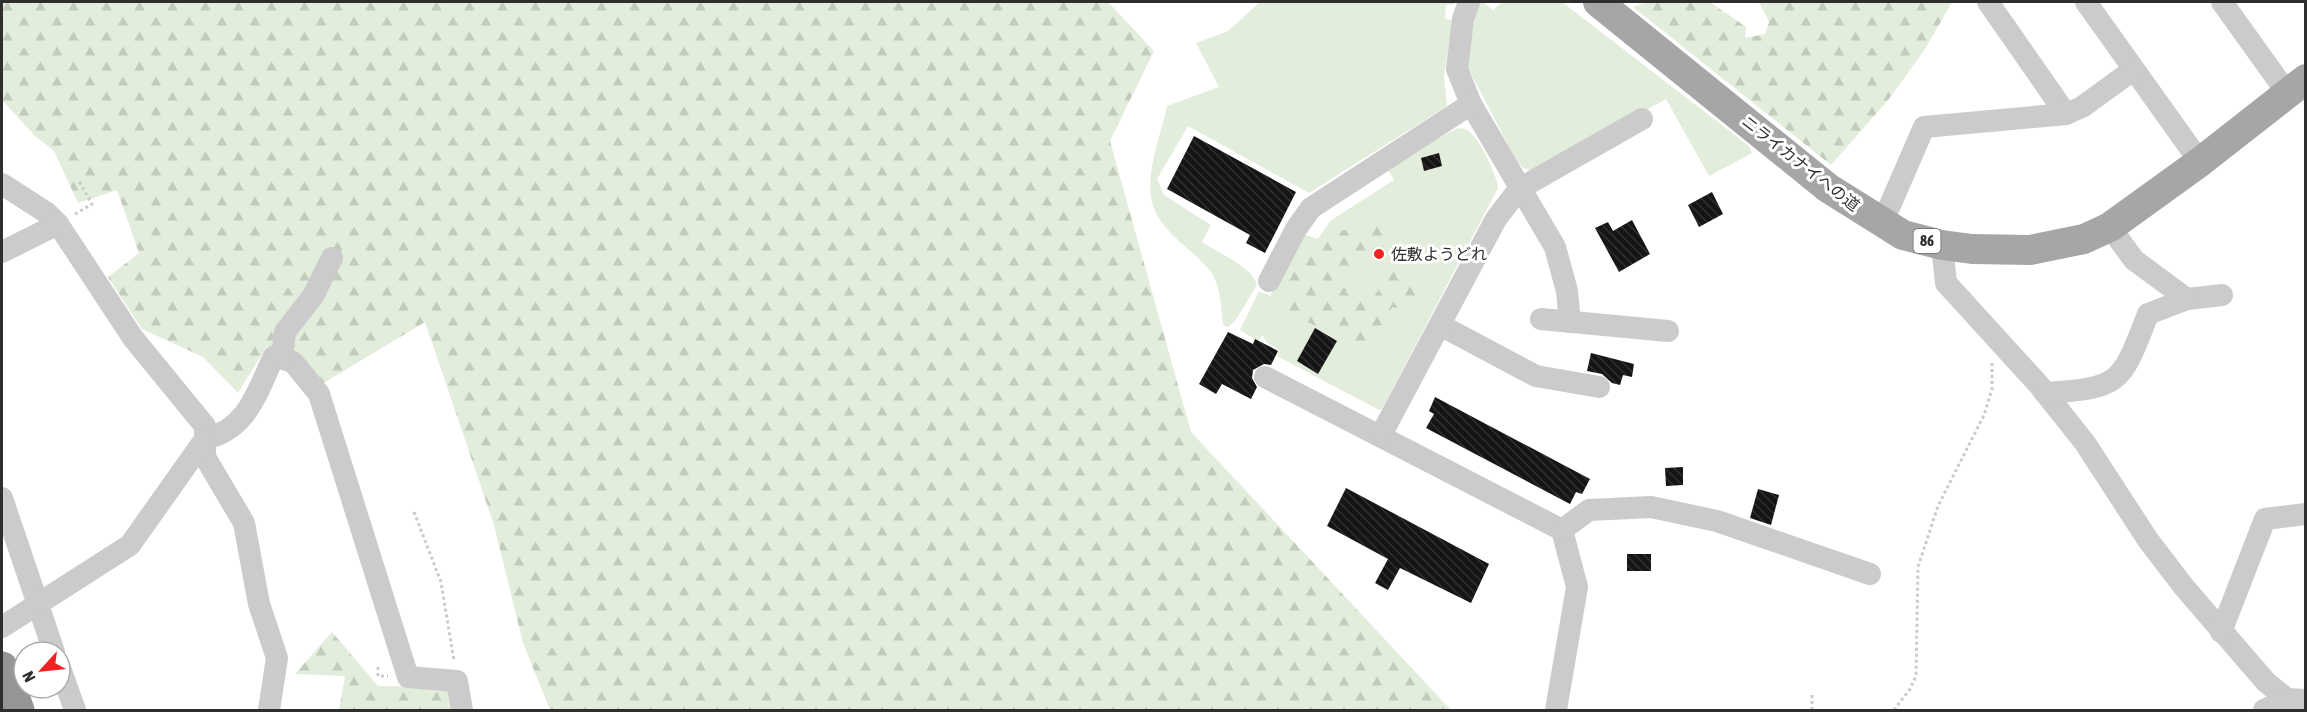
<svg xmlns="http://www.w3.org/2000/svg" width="2307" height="712" viewBox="0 0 2307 712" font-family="'Asap Condensed','Noto Sans JP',sans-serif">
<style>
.grass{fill:#e3eddb}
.forest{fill:url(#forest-firs)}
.building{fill:url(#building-back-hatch)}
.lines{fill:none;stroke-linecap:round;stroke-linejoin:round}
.path{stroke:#cbcbcb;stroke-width:3;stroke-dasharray:3 3;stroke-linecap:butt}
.minor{stroke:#cbcbcb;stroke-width:22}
.major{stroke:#a6a6a6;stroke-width:30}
.highway{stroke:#959595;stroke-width:33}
.poi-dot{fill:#f32323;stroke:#fff;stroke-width:2}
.labels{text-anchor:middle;stroke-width:6;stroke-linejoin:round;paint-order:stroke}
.shield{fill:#fff;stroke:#6d6d6d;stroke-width:1.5}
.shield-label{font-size:15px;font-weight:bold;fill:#2e2e2e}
.street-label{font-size:16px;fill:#2e2e2e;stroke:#fff}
.poi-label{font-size:16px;fill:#2e2e2e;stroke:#fff;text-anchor:start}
</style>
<defs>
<pattern id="forest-firs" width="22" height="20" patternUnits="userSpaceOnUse" patternTransform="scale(1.5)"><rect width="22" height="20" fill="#e3eddb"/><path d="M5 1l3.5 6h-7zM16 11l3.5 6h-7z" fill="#c3ccbc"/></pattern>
<pattern id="building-back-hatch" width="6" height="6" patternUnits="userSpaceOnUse" patternTransform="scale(1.5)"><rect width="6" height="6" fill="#151515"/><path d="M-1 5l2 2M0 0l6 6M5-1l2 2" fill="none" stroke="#2f2f2f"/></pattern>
</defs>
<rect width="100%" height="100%" fill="#fff"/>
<g class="grass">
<path d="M1260,2H1456L1455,4L1446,5L1445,19L1453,20L1444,76L1447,106L1309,193L1188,126L1157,179L1164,195L1211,225L1202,242C1217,252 1254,268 1257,285L1235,321L1228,327L1223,325C1221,309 1221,289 1213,275C1196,249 1155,232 1151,196C1147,168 1161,134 1167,106L1219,87L1196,43L1228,31Z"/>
<path d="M1478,2H1482L1493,10L1502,2H1562L1749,146L1752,153L1709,176L1666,99L1535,172L1523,168L1515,158L1466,64Z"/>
<path d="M1458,128C1461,129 1464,128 1467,130C1478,135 1498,177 1498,188L1382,409L1379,410L1277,356L1279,350L1266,342L1263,335L1258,341L1240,330L1259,291L1270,296L1303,234L1318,239L1330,221L1394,180L1386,166Z"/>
</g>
<g class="forest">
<path d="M2,2H1108L1154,51L1110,141L1191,432L1451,710H550L523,643L494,525L425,322L322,384L292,355L267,346L238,393L203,357L142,329L108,277L139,253L117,190L78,203L54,151L35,136L2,100Z"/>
<path d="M1647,2H1710L1746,27L1745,38L1765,34L1769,22L1759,2H1952L1925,49L1889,99L1831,165L1633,7Z"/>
<path d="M1365,222L1382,223L1389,236L1378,251L1349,264L1355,272L1346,292L1352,298L1372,300L1391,270L1412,281L1425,293L1407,310L1392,307L1367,351L1295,316L1285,305L1284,284L1304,240L1318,245L1334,234Z"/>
<path d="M332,632L378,686L452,687L455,710H339L345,676L295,674Z"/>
</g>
<g class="building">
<path d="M1194,136L1296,192L1265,253L1246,243L1250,235L1167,189Z"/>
<path d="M1439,153L1442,166L1424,171L1421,158Z"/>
<path d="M1712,192L1723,214L1699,227L1688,205Z"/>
<path d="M1632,220L1650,254L1619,272L1595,228L1608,222L1613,231Z"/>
<path d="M1315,328L1337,341L1318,374L1297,361Z"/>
<path d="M1228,332L1253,344L1255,339L1278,351L1271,365L1264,364L1253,370L1252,378L1257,387L1251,399L1222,384L1216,394L1199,384Z"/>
<path d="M1591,353L1634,364L1632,377L1623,375L1620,385L1612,383L1602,374L1587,371Z"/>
<path d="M1435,397L1590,479L1582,494L1576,492L1570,504L1426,428L1434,414L1429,411Z"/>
<path d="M1683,467V485L1666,486L1665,468Z"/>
<path d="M1346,488L1489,564L1471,603L1400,568L1388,590L1375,583L1388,559L1327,526Z"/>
<path d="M1758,489L1779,495L1771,525L1750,518Z"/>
<rect x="1627" y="554" width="24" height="17"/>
</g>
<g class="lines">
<g class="path">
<path d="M75,214L92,204L79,181"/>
<path d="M414,512L441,582L454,661"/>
<path d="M378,667V676H388"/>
<path d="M1812,710V695"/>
<path d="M1894,710L1910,689L1916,676L1918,567L1938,506L1984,415L1992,389V362"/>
</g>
<g class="minor">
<path d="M1469,2L1463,19L1457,69L1471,104L1555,247L1567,291L1570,322"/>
<path d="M1988,2L2066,114"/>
<path d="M2086,2L2200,162"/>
<path d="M2222,2L2288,94"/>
<path d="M2,184L47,213L58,224L133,338L205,426V439C248,429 257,392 274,356L293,362L319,394L408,677L457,681L462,710"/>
<path d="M1885,226L1888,210L1924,127L2066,114L2082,107L2133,70"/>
<path d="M1942,245L1946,283L2039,385L2085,443L2148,540L2184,587L2266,682L2287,699"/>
<path d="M2,252L58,224"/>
<path d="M1269,281L1296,229L1311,208L1471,104"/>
<path d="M2187,299L2222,295"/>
<path d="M1541,319L1668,331"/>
<path d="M1440,325L1536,376L1599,387"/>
<path d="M282,358L285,332L313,296L332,258"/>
<path d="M1265,377L1562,530L1577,587L1556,710"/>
<path d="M2045,393C2121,388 2121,384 2148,314L2187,299L2134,260L2110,227"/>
<path d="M1381,435L1496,219L1519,189L1642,119"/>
<path d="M205,439V457L244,523L259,604L277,658L269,710"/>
<path d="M2,498L54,652"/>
<path d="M1562,530L1589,510L1651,507L1717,521L1870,574"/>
<path d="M2,627L130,545L205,439"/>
<path d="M2221,632L2265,519L2306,514"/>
<path d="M60,668L75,710"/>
<path d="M2264,710L2287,699L2306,700"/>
</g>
<path class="major" d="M1598,2L1828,188L1903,235L1942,245L1972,249L2030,250L2084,239L2110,227L2200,162L2306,79"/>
<path class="highway" d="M2,668L18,710"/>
</g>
<circle class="poi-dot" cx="1379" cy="254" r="6"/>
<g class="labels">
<rect class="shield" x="1913.5" y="229" width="27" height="24" rx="4.5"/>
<g class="shield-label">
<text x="1927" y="246">86</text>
</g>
<g class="street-label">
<text transform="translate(1801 163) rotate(38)" y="6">ニライカナイへの道</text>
</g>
<g class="poi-label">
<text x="1391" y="260">佐敷ようどれ</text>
</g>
</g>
<rect width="2307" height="712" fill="none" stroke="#2e2e2e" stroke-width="6"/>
<g transform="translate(42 670) rotate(243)"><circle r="28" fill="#ffffff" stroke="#ababab" stroke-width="1.5"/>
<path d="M0-4.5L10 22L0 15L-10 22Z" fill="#f32323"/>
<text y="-9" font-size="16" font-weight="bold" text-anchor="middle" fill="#2e2e2e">N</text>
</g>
</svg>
